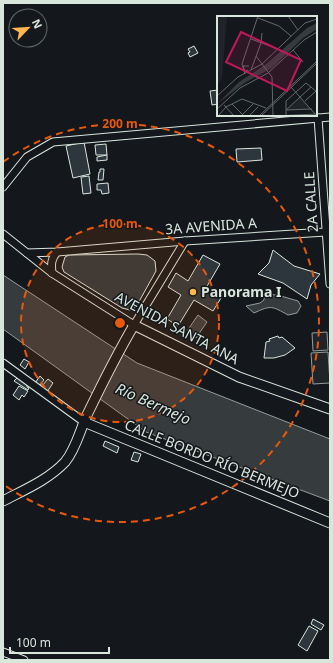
<svg xmlns="http://www.w3.org/2000/svg" width="333" height="663" viewBox="0 0 333 663" font-family="'Noto Sans',sans-serif">
<style>
.green{fill:#202428;stroke:#939e99}
.water{fill:#363b3e;stroke:#939e99}
.building{fill:#2c363c;stroke:#d8e6dc}
.lines{fill:none;stroke-linecap:round;stroke-linejoin:round}
.minor-casing{stroke:#d8e6dc;stroke-width:9}
.major-casing{stroke:#d8e6dc;stroke-width:11}
.minor{stroke:#14181c;stroke-width:7}
.major{stroke:#14181c;stroke-width:9}
.ring{fill:none;stroke:#e8590c;stroke-width:2;stroke-dasharray:7 5}
.poi-dot{fill:#ffb74d;stroke:#14181c;stroke-width:1.5}
.labels{text-anchor:middle;stroke-width:3;stroke-linejoin:round;paint-order:stroke}
.street-label{font-size:14px;fill:#d8e6dc;stroke:#14181c}
.poi-label{font-size:14px;font-weight:bold;fill:#d8e6dc;stroke:#14181c;text-anchor:start}
.water-label{font-size:15px;font-style:italic;fill:#d8e6dc;stroke:#14181c}
.inset-road{fill:none;stroke:#626a69;stroke-width:1}
.view{fill:#c2185b;fill-opacity:0.15;stroke:#c2185b;stroke-width:2}
.inset-edge{fill:none;stroke:#d8e6dc;stroke-width:2}
.centre{fill:#e8590c;stroke:#14181c;stroke-width:2}
.ring-label{font-size:12px;text-anchor:middle;font-weight:bold;fill:#e8590c;stroke:#14181c;stroke-width:3;stroke-linejoin:round;paint-order:stroke}
</style>
<rect width="100%" height="100%" fill="#14181c"/>
<g class="green">
<path d="M327,332L328,350L313,351L312,333Z"/>
<path d="M328,352L330,383L313,384L311,353Z"/>
</g>
<g class="water">
<path d="M3,275L137,363L330,439V501L146,432L3,329Z"/>
<path d="M269,294L281,296L298,301L301,306L297,313L288,315C272,306 271,305 254,313L246,306L260,303L264,300V296Z"/>
<path d="M198,315L207,322L196,338L187,331Z"/>
</g>
<g class="building">
<path d="M194,46L198,53L190,57L188,53L190,52L188,49Z"/>
<path d="M218,90V104L212,105L210,91Z"/>
<path d="M84,142L90,174L73,178L66,146Z"/>
<path d="M106,144L107,155H96L95,145Z"/>
<path d="M261,148L262,160L237,162L236,149Z"/>
<path d="M107,155V160L97,161V157Z"/>
<path d="M100,169H104L103,180H98L99,172H100Z"/>
<path d="M89,176L91,193L83,194L81,177Z"/>
<path d="M108,183L109,193L102,194L101,190H97V184Z"/>
<path d="M273,250L294,266L320,274L311,285L307,299L283,283L258,274L269,263Z"/>
<path d="M138,254L147,255L155,261L156,271L136,307L130,310L122,308L64,272L62,267L65,257L69,255Z"/>
<path d="M203,255L220,264L206,288L221,298L213,311L194,300L178,326L167,319L181,295L168,287L176,273L188,281Z"/>
<path d="M278,336L279,338L282,337L295,348L285,355L274,358H264L266,342L270,341L269,339Z"/>
<path d="M24,359L29,362L25,369L20,365Z"/>
<path d="M40,376L44,380L39,386L35,383Z"/>
<path d="M17,378L27,385V387L29,388L28,390L14,381Z"/>
<path d="M48,379L53,383L47,392L41,387Z"/>
<path d="M19,386L28,391L24,397L22,395L19,400L13,395Z"/>
<path d="M105,441L119,447L117,453L103,446Z"/>
<path d="M134,452L141,454L138,462L131,460Z"/>
<path d="M313,619L324,625L321,630L311,624Z"/>
<path d="M309,626L318,631L307,651L298,645Z"/>
</g>
<g class="lines">
<g class="minor-casing">
<g id="minor">
<path d="M318,118L330,284"/>
<path d="M3,187L27,157L53,142L330,117"/>
<path d="M3,234L52,273L134,325L185,241"/>
<path d="M27,253L57,252L185,241L326,232"/>
<path d="M52,273C51,264 51,259 57,252"/>
<path d="M3,363L84,422"/>
<path d="M3,652L24,660"/>
</g>
</g>
<g class="major-casing">
<g id="major">
<path d="M84,422L330,523"/>
<path d="M3,501C24,490 48,480 65,462C76,449 80,430 87,415C102,384 117,354 134,325L239,377L330,409"/>
</g>
</g>
<use href="#minor" class="minor"/>
<use href="#major" class="major"/>
</g>
<circle cx="120" cy="323" r="99" fill="#e8590c" fill-opacity=".12"/>
<g class="ring">
<circle cx="120" cy="323" r="99"/>
<path d="M3 162A199 199 0 1 1 3 484"/>
</g>
<circle class="poi-dot" cx="193" cy="292" r="4"/>
<g class="labels">
<g class="street-label">
<text transform="translate(311 202) rotate(-94)" y="5">2A CALLE</text>
<text transform="translate(211 226) rotate(-4)" y="5">3A AVENIDA A</text>
<text transform="translate(177 328) rotate(28)" y="5">AVENIDA SANTA ANA</text>
<text transform="translate(212 459) rotate(22)" y="5">CALLE BORDO RÍO BERMEJO</text>
</g>
<g class="poi-label">
<text x="201" y="297">Panorama I</text>
</g>
<g class="water-label">
<text transform="translate(153 404) rotate(24)" y="5">Río Bermejo</text>
</g>
</g>
<g transform="translate(217 16)">
<rect width="100" height="100" fill="#14181c"/>
<path d="M0,0H10L5,62L0,69ZM83,81L94,93L69,94Z" fill="#202428"/>
<path d="M100,7V13L86,22L55,52L29,66L0,88L22,66L48,49L90,12Z" fill="#363b3e"/>
<path class="inset-road" d="M71,0L81,14M41,2L62,10L74,20M34,23L61,33M76,34L86,46M31,54L28,55L26,50H32M34,54L44,27L45,17M51,57L87,24L100,16M28,58L25,48L41,0M74,71L98,98M0,80L21,61L45,48L39,40M88,85L99,75M15,88L25,98M7,89L17,100M0,93L23,72L51,57M69,94L94,71M69,94L95,93M69,99V85L89,67L100,76M1,100L9,91L25,83L49,92M24,100L36,88M32,100L41,91M42,100L100,45M44,100L100,47M56,100L55,61L45,48L88,7L100,3M57,100L100,98"/>
<path class="view" d="M24,16L84,44L70,75L9,46Z"/>
<rect width="100" height="100" class="inset-edge"/>
</g>
<circle cx="120" cy="323" r="6" class="centre"/>
<g class="ring-label">
<text x="120" y="128">200 m</text>
<text x="120" y="228">100 m</text>
</g>
<rect width="333" height="663" fill="none" stroke="#d8e6dc" stroke-width="8"/>
<g transform="translate(28 28) rotate(65)"><circle r="19" fill="#14181c" stroke="#626a69"/>
<path d="M0-3L7 15L0 10L-7 15Z" fill="#ffb74d"/>
<text y="-6" font-size="11" font-weight="bold" text-anchor="middle" fill="#d8e6dc">N</text>
</g>
<path d="M10 647v6h99v-6" fill="none" stroke="#d8e6dc" stroke-width="2"/>
<text x="16" y="647" font-size="12" fill="#d8e6dc" stroke="#14181c" stroke-width="3" paint-order="stroke">100 m</text>
</svg>
